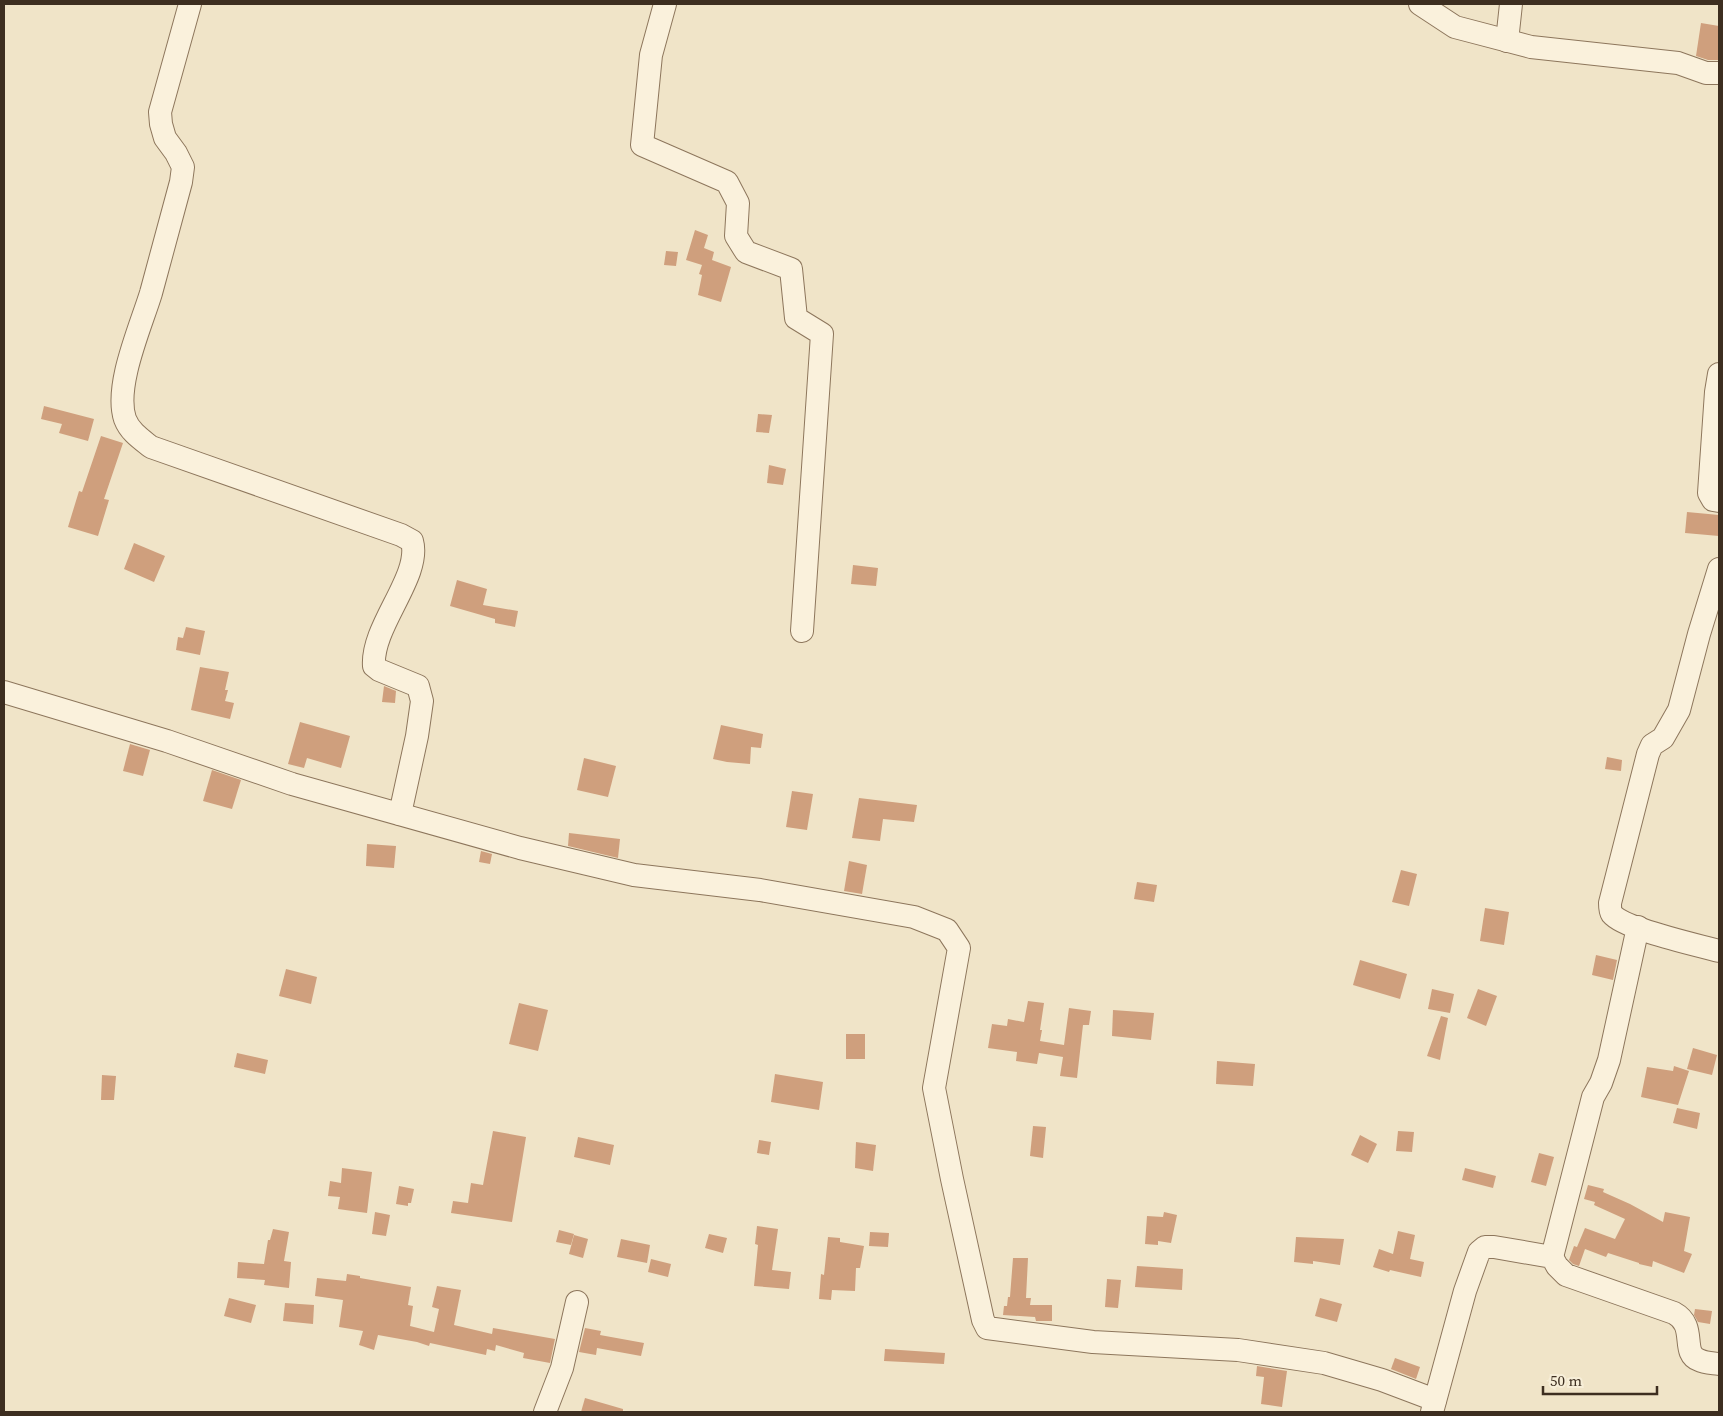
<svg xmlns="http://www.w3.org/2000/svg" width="1723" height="1416" viewBox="0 0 1723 1416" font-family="'Source Serif 4',serif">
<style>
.building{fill:#cf9f7d}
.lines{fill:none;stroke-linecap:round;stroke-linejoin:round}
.minor-casing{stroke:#8d765c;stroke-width:24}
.minor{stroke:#faf1dc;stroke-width:22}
</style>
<rect width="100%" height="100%" fill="#f0e4c8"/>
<g class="building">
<path d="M1701,23L1719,26V60H1708L1696,56Z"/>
<path d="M695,230L708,235L704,248L714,252L712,260L731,267L721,302L698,295L702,275L699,274L702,265L686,260Z"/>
<path d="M666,251L678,252L676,266L664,265Z"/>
<path d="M44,406L94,419L88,441L59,433L62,424L41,419Z"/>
<path d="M758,414L772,415L769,433L756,432Z"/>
<path d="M101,436L123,443L104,499L109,500L98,536L68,527L79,491L82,492Z"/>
<path d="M769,465L786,469L783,485L767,483Z"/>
<path d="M1687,512L1719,515V536L1685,533Z"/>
<path d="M134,543L165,556L154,582L124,569Z"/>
<path d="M853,565L878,568L876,586L851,584Z"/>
<path d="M457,580L487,589L483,605L518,611L515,627L495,623V619L450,606Z"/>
<path d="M186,627L205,631L200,655L176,650L178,637L183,638Z"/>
<path d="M200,667L229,672L225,690H228L225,701L234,703L230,719L191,710Z"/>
<path d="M384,686L396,691L395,703L382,702Z"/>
<path d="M300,722L350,736L341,768L307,758L304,768L288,764Z"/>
<path d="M721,725L763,734L761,748L751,747L750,764L727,762L713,759Z"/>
<path d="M130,744L150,750L143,776L123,771Z"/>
<path d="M1607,757L1622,760L1621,771L1605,769Z"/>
<path d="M584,758L616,766L608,797L577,790Z"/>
<path d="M212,770L241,780L232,809L203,801Z"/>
<path d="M792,791L813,794L807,830L786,827Z"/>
<path d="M859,798L917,805L914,822L883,819L880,841L852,838Z"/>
<path d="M569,833L620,839L618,858L568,846Z"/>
<path d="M367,844L396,846L394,868L366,866Z"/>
<path d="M481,851L492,854L490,864L479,862Z"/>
<path d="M849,861L867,865L862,894L844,891Z"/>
<path d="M1401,870L1417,874L1409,906L1392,902Z"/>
<path d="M1137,882L1157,885L1154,902L1134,899Z"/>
<path d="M1485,908L1509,912L1504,945L1480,941Z"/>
<path d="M1596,955L1617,960L1613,980L1592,975Z"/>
<path d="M1360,960L1407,974L1400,999L1353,985Z"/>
<path d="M286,969L317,977L311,1004L279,996Z"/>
<path d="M1432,989L1454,994L1450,1013L1428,1009Z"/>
<path d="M1478,989L1497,996L1486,1026L1467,1018Z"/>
<path d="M1028,1001L1044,1003L1040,1030H1042L1040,1041L1064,1045L1069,1008L1091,1011L1089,1025H1083L1077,1078L1060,1076L1063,1057L1039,1053L1037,1064L1016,1061L1017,1052L988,1048L992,1024L1007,1026L1008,1019L1024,1022Z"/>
<path d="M519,1003L548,1010L538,1051L509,1044Z"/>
<path d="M1113,1010L1154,1013L1151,1040L1112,1036Z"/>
<path d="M1441,1016L1448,1018L1440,1060L1427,1056Z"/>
<rect x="846" y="1034" width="19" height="25"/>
<path d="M1693,1048L1717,1055L1712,1075L1687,1069Z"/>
<path d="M237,1053L268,1060L265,1074L234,1067Z"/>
<path d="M1217,1061L1255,1064L1253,1086L1216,1084Z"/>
<path d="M1674,1066L1689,1071L1678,1105L1641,1097L1647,1067L1673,1071Z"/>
<path d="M775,1074L823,1082L819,1110L771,1102Z"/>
<path d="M102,1075L116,1076L114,1100H101Z"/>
<path d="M1677,1108L1700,1113L1697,1129L1673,1123Z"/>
<path d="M1033,1126L1046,1127L1043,1158L1030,1156Z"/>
<path d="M493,1131L526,1137L512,1222L451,1213L453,1201L468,1203L471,1183L483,1185Z"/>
<path d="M1398,1131L1414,1132L1412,1152L1396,1151Z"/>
<path d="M1360,1135L1377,1144L1368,1163L1351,1155Z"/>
<path d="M578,1137L614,1145L610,1165L574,1157Z"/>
<path d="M759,1140L771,1142L769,1155L757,1153Z"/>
<path d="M856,1142L876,1145L873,1171L855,1168Z"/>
<path d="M1539,1153L1554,1157L1546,1186L1531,1182Z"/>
<path d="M342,1168L372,1172L367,1213L338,1209L340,1197L328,1196L330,1181L341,1183Z"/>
<path d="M1465,1168L1496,1176L1493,1188L1462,1180Z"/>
<path d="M1588,1185L1604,1189L1603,1192L1630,1204L1663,1222L1665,1212L1690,1217L1684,1251L1692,1254L1684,1273L1653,1261L1652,1267L1639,1264V1263L1608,1253L1606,1257L1585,1249L1579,1266L1573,1264L1569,1260L1574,1246L1583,1249L1577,1247L1585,1228L1615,1239L1625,1219L1594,1205L1595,1202L1584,1199Z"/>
<path d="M399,1186L414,1189L411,1203H408V1206L396,1204Z"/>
<path d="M375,1212L390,1215L386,1236L372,1234Z"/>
<path d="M1164,1212L1177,1215L1171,1243L1158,1241V1245L1145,1244L1147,1216L1163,1217Z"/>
<path d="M757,1226L778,1229L772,1270L791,1272L789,1289L754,1286L758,1245L755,1244Z"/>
<path d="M273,1229L289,1232L284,1261L291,1262L289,1288L264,1285L265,1280L237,1278L238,1262L264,1264L268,1240H270Z"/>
<path d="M559,1230L574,1234L571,1245L556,1242Z"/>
<path d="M1398,1231L1415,1235L1410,1259L1424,1262L1421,1277L1390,1270L1389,1272L1373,1267L1379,1249L1393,1254Z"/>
<path d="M870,1232L889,1233L888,1247L869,1246Z"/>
<path d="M709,1234L727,1238L723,1253L705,1248Z"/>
<path d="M574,1235L588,1239L583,1258L569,1254Z"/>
<path d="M828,1237L840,1238V1242L864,1246L860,1268H856L855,1291L832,1290L831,1300L819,1299L821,1274L824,1275Z"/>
<path d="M1296,1237L1344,1239L1340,1265L1313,1261V1264L1294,1262Z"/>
<path d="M621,1239L650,1245L647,1263L617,1257Z"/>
<path d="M1013,1258H1028L1026,1298H1031L1030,1305H1052V1321H1036L1035,1317L1003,1315L1004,1306H1007L1008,1297H1010Z"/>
<path d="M651,1259L671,1264L668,1277L648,1272Z"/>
<path d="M1137,1266L1183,1269L1182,1290L1135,1287Z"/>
<path d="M347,1274L360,1276V1278L411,1287L408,1305L413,1306L410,1326L434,1332L439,1309L432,1307L437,1286L461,1290L454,1325L492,1334L493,1328L555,1339L550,1363L523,1358L524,1353L496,1345L495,1351L487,1349L486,1355L430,1343L429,1346L417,1342L378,1335L374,1350L359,1345L363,1331L339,1327L343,1300L315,1296L317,1278L346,1281Z"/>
<path d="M1107,1279L1121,1280L1118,1308L1105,1307Z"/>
<path d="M229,1298L256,1305L251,1323L224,1316Z"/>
<path d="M1320,1298L1342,1304L1337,1322L1315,1316Z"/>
<path d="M285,1303L314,1305L313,1324L283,1321Z"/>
<path d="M1695,1309L1712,1311L1710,1324L1698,1322L1694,1315Z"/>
<path d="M585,1328L601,1331L600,1335L644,1343L641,1356L597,1348L596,1355L579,1352Z"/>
<path d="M885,1349L945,1353L944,1364L884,1361Z"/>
<path d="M1395,1358L1420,1367L1416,1379L1391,1369Z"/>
<path d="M1257,1366L1287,1371L1282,1407L1261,1404L1264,1377L1256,1376Z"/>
<path d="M585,1398L623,1409V1412H581Z"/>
</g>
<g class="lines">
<g class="minor-casing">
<g id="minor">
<path d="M190,4L160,112L161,124L165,138L176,153L183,167L181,182C171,219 161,256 151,293C141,326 114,386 125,419C130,432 141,439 151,447L401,535L412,541C422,576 371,626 374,666L379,670L418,686L422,701L417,736L400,814"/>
<path d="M665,4L651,55L642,145L727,182L738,203L736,236L746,252L791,269L796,318L822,334L802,631"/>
<path d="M1420,4L1455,27L1531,47L1678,63L1706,73H1719"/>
<path d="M1507,41L1511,4"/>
<path d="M1719,374L1716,392L1709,493L1713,500L1719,501"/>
<path d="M1719,569L1699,634L1679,710L1663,738L1652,745L1648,754L1610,903C1610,906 1610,911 1612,914C1624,929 1698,945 1719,951"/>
<path d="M4,692L167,741L292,784L520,848L634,875L760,890L914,917L947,930L959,948L934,1088L952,1179L983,1320L987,1328L1093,1342L1238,1350L1324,1363L1382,1380L1435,1400"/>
<path d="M1552,1257L1593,1097L1601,1083L1609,1060L1638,927"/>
<path d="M545,1412L562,1368L577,1302"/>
<path d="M1432,1412L1465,1291L1479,1252L1485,1247H1494L1552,1257L1557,1266L1566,1275L1674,1313C1698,1326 1680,1353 1699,1360C1705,1363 1713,1363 1719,1364"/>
</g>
</g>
<use href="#minor" class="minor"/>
</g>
<rect width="1723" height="1416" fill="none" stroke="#3d2e20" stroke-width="10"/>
<path d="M1543 1386v8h114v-8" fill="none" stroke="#3d2e20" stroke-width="2.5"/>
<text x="1550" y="1386" font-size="15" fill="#3d2e20" stroke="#f7eed8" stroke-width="4" paint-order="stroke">50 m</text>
</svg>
